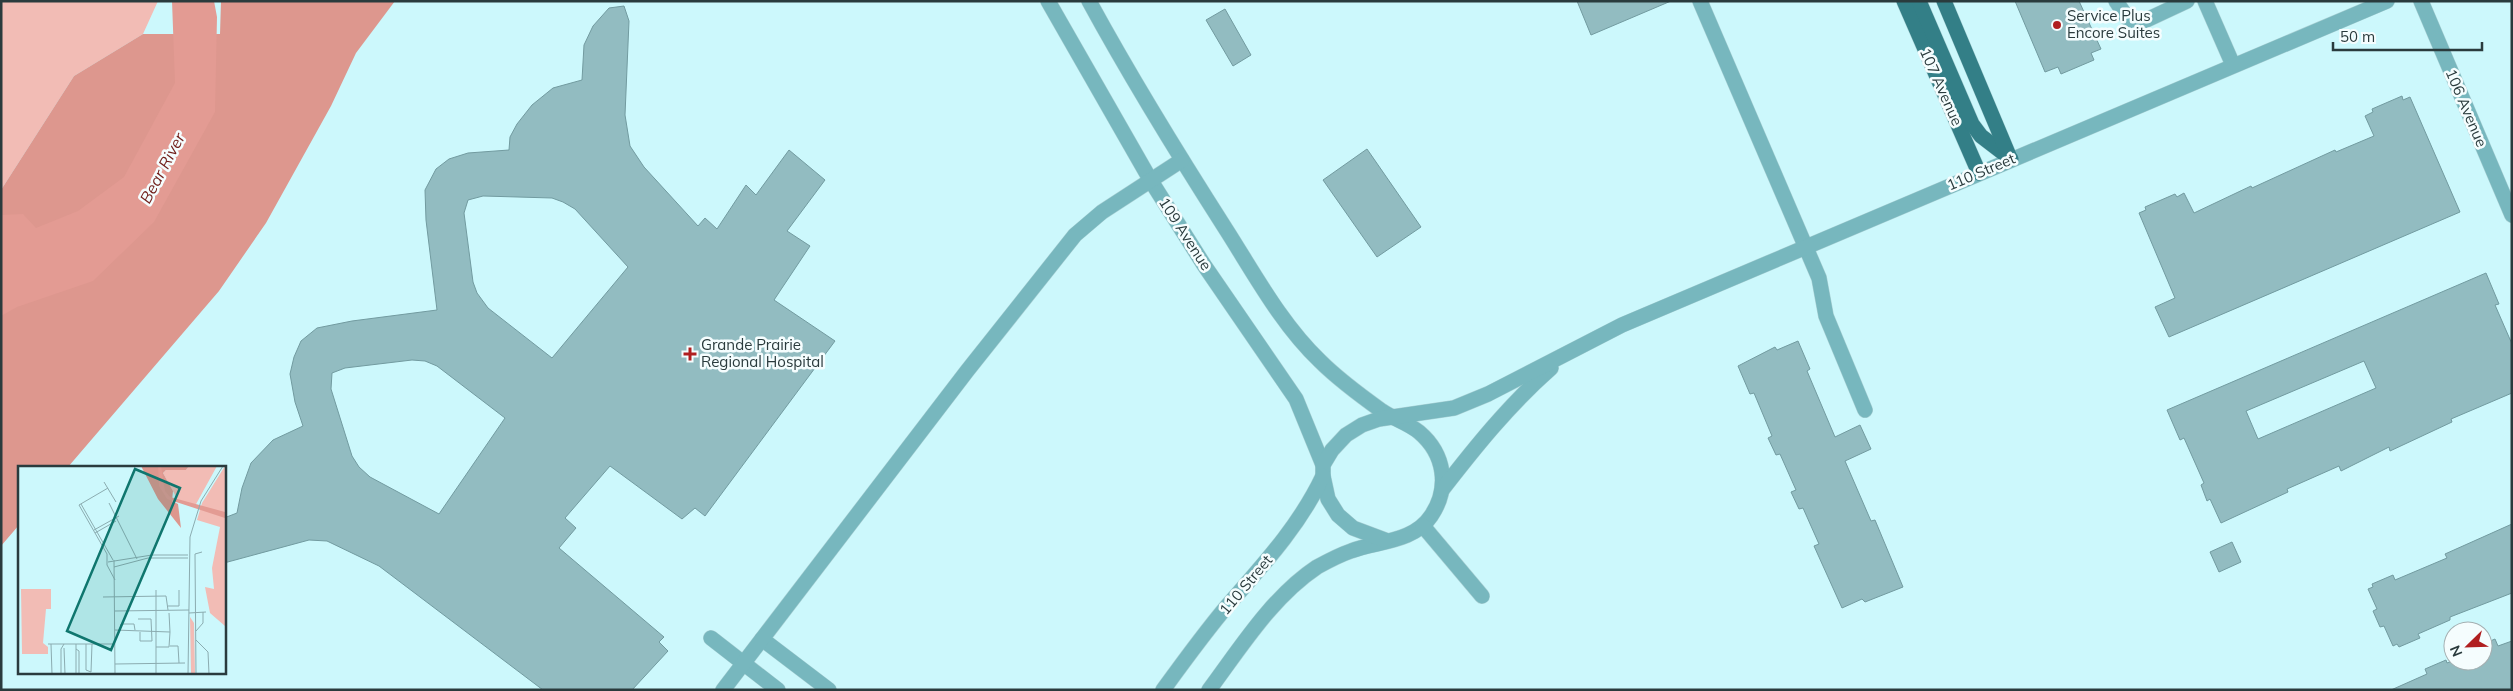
<svg xmlns="http://www.w3.org/2000/svg" width="2513" height="691" viewBox="0 0 2513 691" font-family="Mulish,sans-serif">
<style>
.green{fill:#f2bcb5}
.forest{fill:#dd978e}
.water{fill:#e39b93}
.building{fill:#92bcc1;stroke:#729ba0;fill-rule:evenodd}
.lines{fill:none;stroke-linecap:round;stroke-linejoin:round}
.minor-casing{stroke:#acd2d6;stroke-width:16}
.major-casing{stroke:#acd2d6;stroke-width:16}
.minor{stroke:#77b7be;stroke-width:15}
.major{stroke:#337f87;stroke-width:15}
.poi-dot{fill:#b01f20;stroke:#f5fdfe;stroke-width:2}
.labels{text-anchor:middle;stroke-width:5;stroke-linejoin:round;paint-order:stroke}
.poi-label{font-size:15px;fill:#2a3b3d;stroke:#f5fdfe;text-anchor:start}
.street-label{font-size:15px;fill:#2a3b3d;stroke:#f5fdfe}
.water-label{font-size:16px;font-style:italic;fill:#711e1a;stroke:#f5fdfe}
.inset-road{fill:none;stroke:#8bacb0;stroke-width:1}
.view{fill:#0f766e;fill-opacity:0.15;stroke:#0f766e;stroke-width:2.5}
.inset-edge{fill:none;stroke:#2a3b3d;stroke-width:2.5}
</style>
<rect width="100%" height="100%" fill="#ccf8fc"/>
<path class="green" d="M1,1H158L143,34L74,76L1,190Z"/>
<path class="forest" d="M221,1H395L356,53L331,106L266,223L219,291L68,467H19V525L1,546V190L74,76L143,34H220Z"/>
<path class="water" d="M172,1H214L217,17L215,112L154,222L93,281L17,307L1,316V215L23,214L36,228L78,211L124,177L175,83Z"/>
<g class="building">
<path d="M1577,1H1671L1591,35Z"/>
<path d="M2015,1H2079L2101,49L2091,53L2094,60L2061,74L2058,67L2045,72Z"/>
<path d="M624,6L629,21L625,115L630,146L644,167L698,226L705,218L717,229L746,185L756,195L789,150L825,180L787,231L810,246L774,300L835,341L705,516L695,508L682,519L610,466L565,518L576,528L559,548L664,637L659,642L668,651L632,690H543L379,566L327,541L309,540L224,563V518L237,513L242,488L251,463L273,440L303,426L295,402L290,374L294,357L301,341L317,328L352,321L437,310L426,220L425,190L436,169L449,159L468,153L509,150L510,137L517,124L532,105L553,88L582,80L584,45L593,26L609,8ZM483,196L552,198L563,202L575,209L628,267L552,358L488,308L477,293L473,282L464,213L468,200ZM412,360L425,361L437,366L505,418L439,514L370,477L359,467L352,456L331,389L332,373L345,368Z"/>
<path d="M1225,9L1251,55L1233,66L1206,20Z"/>
<path d="M2402,96L2403,100L2410,97L2460,212L2169,337L2155,307L2175,298L2139,213L2146,210L2145,207L2175,194L2177,197L2184,193L2194,213L2251,186L2252,188L2335,150L2336,152L2374,136L2365,116L2373,112L2372,109Z"/>
<path d="M1367,149L1421,227L1377,257L1323,180Z"/>
<path d="M2486,273L2499,304L2495,305L2512,344V393L2451,419L2452,422L2390,451L2389,447L2341,471L2339,466L2287,489L2288,492L2221,523L2210,499L2207,501L2201,485L2204,483L2184,438L2180,440L2167,410ZM2364,361L2376,388L2258,439L2246,411Z"/>
<path d="M1798,341L1810,369L1807,371L1835,437L1860,425L1871,449L1845,461L1871,521L1875,520L1903,587L1865,602L1862,599L1842,608L1814,546L1819,544L1803,508L1799,509L1791,492L1796,490L1780,454L1776,455L1768,438L1772,436L1754,393L1750,394L1738,366L1775,347L1777,350Z"/>
<path d="M2512,524V593L2450,617V620L2418,634L2420,638L2399,647L2397,644L2393,646L2384,626L2380,627L2373,611L2377,609L2368,589L2373,587L2372,584L2393,575L2395,580L2447,558L2445,554Z"/>
<path d="M2232,542L2241,562L2219,572L2210,552Z"/>
<path d="M2495,639L2498,646L2512,641V690H2391L2427,674L2425,669L2446,660L2447,663L2452,661H2483V644Z"/>
</g>
<g class="lines">
<g class="minor-casing">
<g id="minor">
<path d="M1048,1L1151,181L1204,265L1296,399L1323,465"/>
<path d="M1089,1C1132,80 1179,156 1227,231C1255,275 1282,325 1320,361C1339,380 1361,396 1382,411C1394,419 1408,423 1419,432C1445,454 1450,488 1431,516C1414,542 1378,541 1351,551C1339,555 1328,561 1317,567C1272,597 1241,647 1209,690"/>
<path d="M1700,1L1819,278L1826,316L1865,410"/>
<path d="M2116,1L2128,19L2140,23L2187,1"/>
<path d="M2205,1L2233,65"/>
<path d="M2421,1L2512,215"/>
<path d="M1442,490C1476,446 1510,404 1551,368"/>
<path d="M1423,526L1482,596"/>
<path d="M1385,540L1353,528L1338,515L1328,499L1323,476V465L1332,450L1346,435L1362,425L1379,419L1454,408L1488,394L1622,325L2387,1"/>
<path d="M711,638L778,690"/>
<path d="M762,639L829,690"/>
<path d="M723,690L967,371L1075,235L1102,212L1182,160"/>
<path d="M1163,690C1184,661 1205,632 1228,605C1263,565 1300,525 1323,476"/>
</g>
</g>
<g class="major-casing">
<g id="major">
<path d="M1904,1L1979,173"/>
<path d="M1919,1L1972,124L1981,136L2011,159"/>
<path d="M1944,1L2010,158"/>
</g>
</g>
<use href="#minor" class="minor"/>
<use href="#major" class="major"/>
</g>
<g class="poi-dot">
<circle cx="2057" cy="25" r="5"/>
<path d="M687.5 346.5h5v5h5v5h-5v5h-5v-5h-5v-5h5z"/>
</g>
<g class="labels">
<g class="poi-label">
<text x="2067" y="21">Service Plus<tspan x="2067" dy="17">Encore Suites</tspan></text>
<text x="701" y="350">Grande Prairie<tspan x="701" dy="17">Regional Hospital</tspan></text>
</g>
<g class="street-label">
<text transform="translate(1941 87) rotate(66)" y="5">107 Avenue</text>
<text transform="translate(2466 108) rotate(67)" y="5">106 Avenue</text>
<text transform="translate(1981 172) rotate(-23)" y="5">110 Street</text>
<text transform="translate(1185 234) rotate(57)" y="5">109 Avenue</text>
<text transform="translate(1246 585) rotate(-50)" y="5">110 Street</text>
</g>
<g class="water-label">
<text transform="translate(162 168) rotate(-62)" y="6">Bear River</text>
</g>
</g>
<g transform="translate(18 466)">
<rect width="208" height="208" fill="#ccf8fc"/>
<path d="M171,0H199L177,40L161,36L145,7L148,4H168ZM207,0V160L192,147L187,121L196,123L194,102L202,61L179,54L184,37ZM3,123H33V143H28L25,177L30,181V188H4ZM172,151L176,157L177,207H173Z" fill="#f2bcb5"/>
<path d="M123,0H171L168,4H148L145,7L155,25L154,35L160,38L163,62L140,33Z" fill="#dd978e"/>
<path d="M140,0H143L147,25L152,31L207,46V52L149,33L141,20Z" fill="#e39b93"/>
<path class="inset-road" d="M86,16L98,36M90,22L61,39L89,88V99L97,114M91,37L119,93M63,38L95,94M76,64L101,50M77,67L98,55M96,94L97,208M90,96L134,89H170M96,101L130,92H170M85,131L148,130L150,144M150,140H161V124M97,145L171,144M171,147L188,146M120,153H133L134,175H122V166M97,164L152,166L151,147M102,164L103,158H116L117,164M178,165L185,157V146M178,174L190,186L191,208M30,178H97M33,178L34,208M58,178V208M68,178V204L73,206L74,178M152,180H160L161,197M138,181H151L152,166M46,182L47,208M58,183L61,185V208M97,198L167,197M43,208V183L46,178M138,208V124M170,208L172,71L183,35L205,0M178,208L177,88L184,86"/>
<path class="view" d="M117,3L162,22L93,184L49,165Z"/>
<rect width="208" height="208" class="inset-edge"/>
</g>
<rect width="2513" height="691" fill="none" stroke="#2a3b3d" stroke-width="5"/>
<g transform="translate(2468 646) rotate(247)"><circle r="24" fill="#f5fdfe" stroke="#a4afb1"/>
<path d="M0-4L9 19L0 12L-9 19Z" fill="#b01f20"/>
<text y="-8" font-size="14" font-weight="bold" text-anchor="middle" fill="#2a3b3d">N</text>
</g>
<path d="M2333 42v8h149v-8" fill="none" stroke="#2a3b3d" stroke-width="2.5"/>
<text x="2340" y="42" font-size="15" fill="#2a3b3d" stroke="#f5fdfe" stroke-width="4" paint-order="stroke">50 m</text>
</svg>
